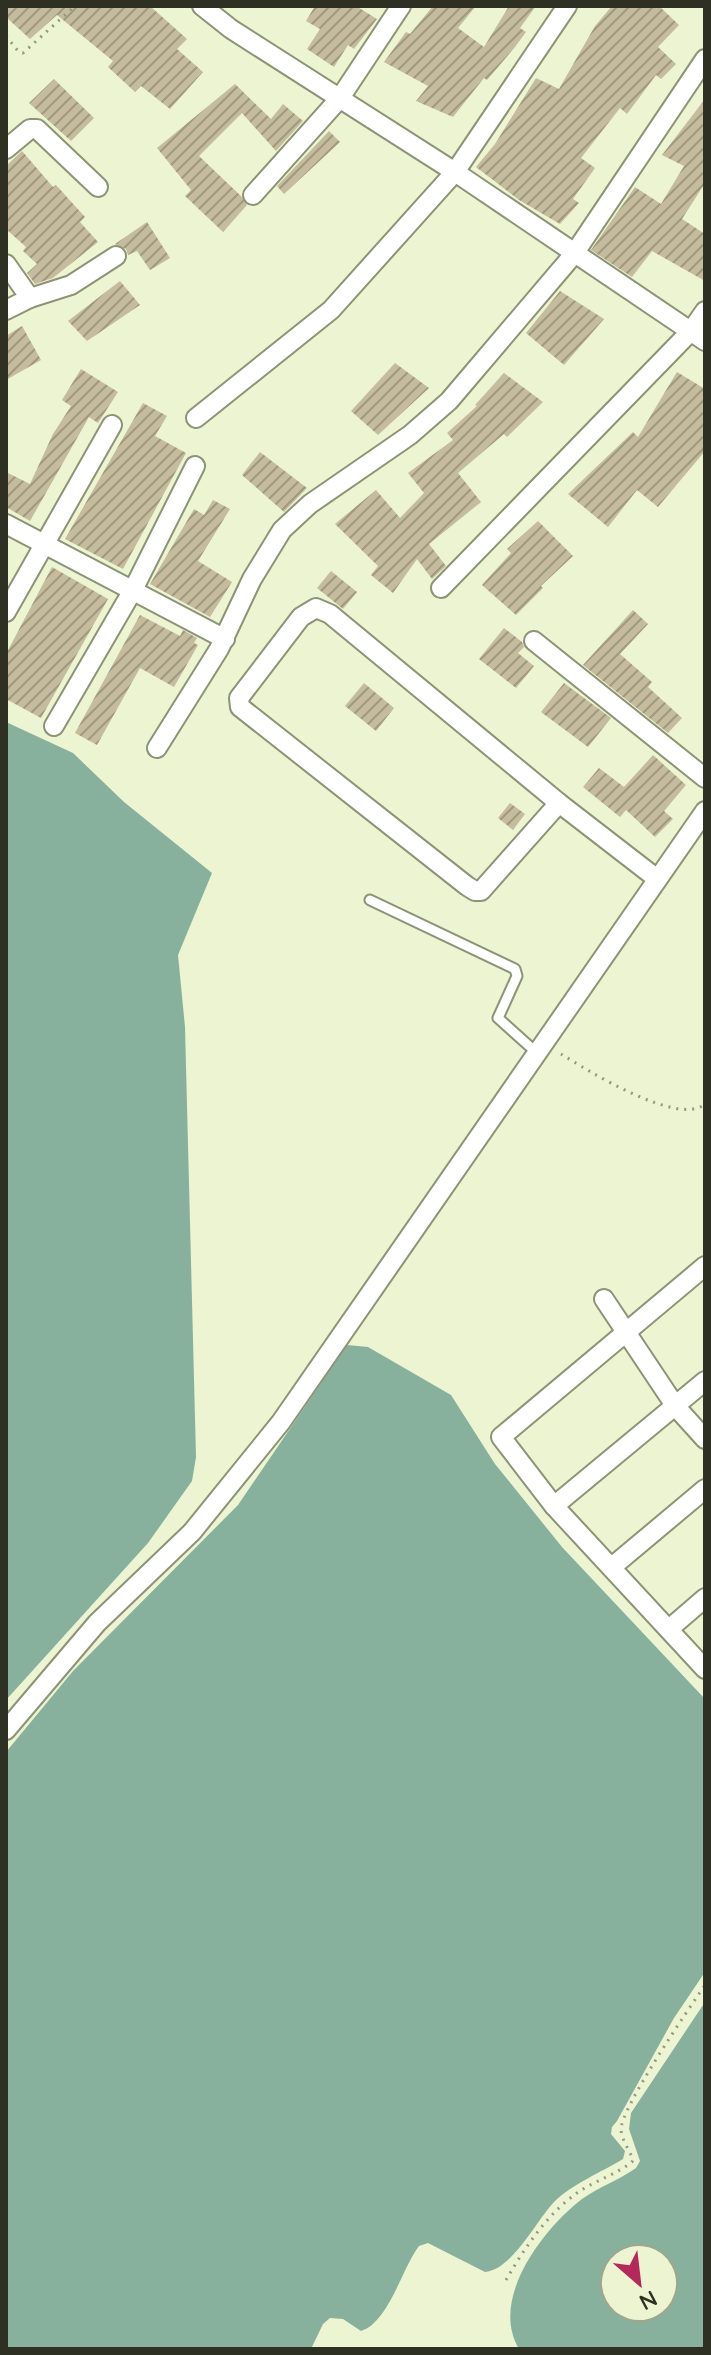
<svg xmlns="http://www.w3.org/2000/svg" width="711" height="2355" viewBox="0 0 711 2355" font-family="Quicksand,sans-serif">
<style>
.water{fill:#88b19d;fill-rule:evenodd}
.building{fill:url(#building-hatch)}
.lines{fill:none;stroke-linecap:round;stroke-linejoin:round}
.service-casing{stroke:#8c9475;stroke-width:13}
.minor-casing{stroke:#8c9475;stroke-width:22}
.path{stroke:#939880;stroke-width:3;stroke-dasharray:2 6;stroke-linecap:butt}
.service{stroke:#fff;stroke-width:9}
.minor{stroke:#fff;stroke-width:18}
</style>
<defs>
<pattern id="building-hatch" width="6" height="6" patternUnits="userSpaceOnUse" patternTransform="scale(2)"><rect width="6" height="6" fill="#c4bc9c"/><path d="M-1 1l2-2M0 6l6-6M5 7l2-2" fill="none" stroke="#a0997f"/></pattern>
</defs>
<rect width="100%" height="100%" fill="#ecf4d2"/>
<g class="water">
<path d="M6,722L73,753L124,802L212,873L178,955L185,1027L196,1457L192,1481L148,1543L6,1700Z"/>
<path d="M347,1345L368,1347L451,1395L495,1464L562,1547L705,1699V1972L674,2018L617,2121L612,2127L611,2134L625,2151L623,2159C602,2172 572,2184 554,2202C536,2221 512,2270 485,2272L428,2243L419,2246C402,2268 389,2322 361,2331L343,2319L330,2318L323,2324L311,2349H6V1752L73,1671L238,1505Z"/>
<path d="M705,2002V2349H519C489,2299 543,2229 582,2199C599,2187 619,2180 636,2168L640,2161L629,2129L631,2113ZM615,2259H663V2307H615Z"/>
</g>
<g class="building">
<path d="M6,6H150L187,39L177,49L203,72L170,109L141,86L135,92L108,67L113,61L57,15L30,39L6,17Z"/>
<path d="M315,6H356L377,19L354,49L348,45L334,67L307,49L320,29L306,21Z"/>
<path d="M433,6H476L458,28L484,47L509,6H536L520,28L526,32L515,47L487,80L484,78L453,117L416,101L428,86L384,62L406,32L410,34Z"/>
<path d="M612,6H659L679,25L658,47L676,64L661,79L656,75L627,114L620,108L581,158L595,168L573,199L579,203L560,224L519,200L476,167L495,144L536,78L559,89L595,26Z"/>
<path d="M54,79L94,118L71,141L29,103Z"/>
<path d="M235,84L271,119L283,104L303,121L276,151L242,113L199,156L241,196L247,205L223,232L185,196L191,190L157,148Z"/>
<path d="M705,99V183L682,219L705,234V281L652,251L632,277L591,250L635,187L661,204L684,166L662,155Z"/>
<path d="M329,131L340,142L284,194L277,186Z"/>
<path d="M22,151L53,187L56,185L85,217L80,222L98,242L53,278L35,284L27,273L37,264L23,251L26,247L6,229V166Z"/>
<path d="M147,222L170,258L150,270L137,251L128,255L126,249L115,244Z"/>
<path d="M120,281L140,305L87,341L68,321Z"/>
<path d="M560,291L604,319L564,365L526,333Z"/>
<path d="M22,326L41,360L6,380V336Z"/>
<path d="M395,363L429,388L378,435L351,411Z"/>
<path d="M81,369L118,392L98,423L89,417L30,521L6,507V472L30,484L53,434L71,406L62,400Z"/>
<path d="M677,372L705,389V451L658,507L637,490L608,527L568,494L633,432L638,437Z"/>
<path d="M504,373L543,402L507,437L504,434L458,473L481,502L429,544L446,566L432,579L417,559L393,593L371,575L378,566L335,524L376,490L400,518L424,493L408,473L453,440L447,433L477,406L475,405Z"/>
<path d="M143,403L167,416L155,436L186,453L123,569L65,539Z"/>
<path d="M260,452L307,488L284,512L242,475Z"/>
<path d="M213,500L230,509L198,561L232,582L210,617L150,584L194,509L204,515Z"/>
<path d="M538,521L573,556L541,586L543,588L516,615L482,585L511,553L507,549Z"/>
<path d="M52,567L108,599L41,718L6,699V654Z"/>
<path d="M331,571L357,592L343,609L317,588Z"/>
<path d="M633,610L648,624L620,654L652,682L648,687L682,718L668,733L583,665Z"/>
<path d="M140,615L180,636L183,630L197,638L194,643L198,645L174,687L140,668L97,745L75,733Z"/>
<path d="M504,628L522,642L524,647L518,653L534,666L516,688L479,659Z"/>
<path d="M364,683L394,708L376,731L345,706Z"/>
<path d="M564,683L611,718L588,747L541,712Z"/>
<path d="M653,755L686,785L664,811L673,819L655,837L626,810L620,817L583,787L599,768L624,787Z"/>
<path d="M510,803L525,814L513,830L498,818Z"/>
</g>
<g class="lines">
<g class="service-casing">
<path id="service" d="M370,900L515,969L517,976L498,1018L537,1053"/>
</g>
<g class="minor-casing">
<g id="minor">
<path d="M202,6L231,29L455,172L705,341"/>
<path d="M6,149L30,129H37L98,187"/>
<path d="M253,195L340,98L401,6"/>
<path d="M6,264L30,298L6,310"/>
<path d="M30,298L71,285L116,256"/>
<path d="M196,418L331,310L455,172L567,6"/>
<path d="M6,524L225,639"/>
<path d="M441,588L691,331L705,311"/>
<path d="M316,608L330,614L559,803L481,891H475L467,886L240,707L239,698L301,617Z"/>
<path d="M6,612L112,425"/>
<path d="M534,641L705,778"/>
<path d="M54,726L133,590L195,466"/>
<path d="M157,748L219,649L252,579L282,530L310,504L410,435L449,401L574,254L705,59"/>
<path d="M559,803L656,878"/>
<path d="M705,1266L501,1437L554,1506L705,1669"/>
<path d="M604,1299L676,1407L705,1439"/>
<path d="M554,1506L705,1381"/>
<path d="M613,1566L705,1489"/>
<path d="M669,1629L705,1598"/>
<path d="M6,1730L97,1623L192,1532L281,1422L705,811"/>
</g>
</g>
<g class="path">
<path d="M6,36L18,51L23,53L75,6"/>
<path d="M561,1054C587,1070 678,1127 705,1104"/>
<path d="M506,2280C524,2249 547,2214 577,2193C594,2181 615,2175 632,2162L633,2159C629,2150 622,2140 621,2130C620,2109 690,2007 705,1985"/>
</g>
<use href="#service" class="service"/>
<use href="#minor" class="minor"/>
</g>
<rect width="711" height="2355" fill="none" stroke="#2d3023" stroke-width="16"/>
<g transform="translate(639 2283) rotate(152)"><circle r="38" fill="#ecf4d2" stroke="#a0a68c" stroke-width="2"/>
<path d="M0-6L14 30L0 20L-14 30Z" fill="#b6285b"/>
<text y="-12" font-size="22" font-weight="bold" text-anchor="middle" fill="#2d3023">N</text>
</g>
</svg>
